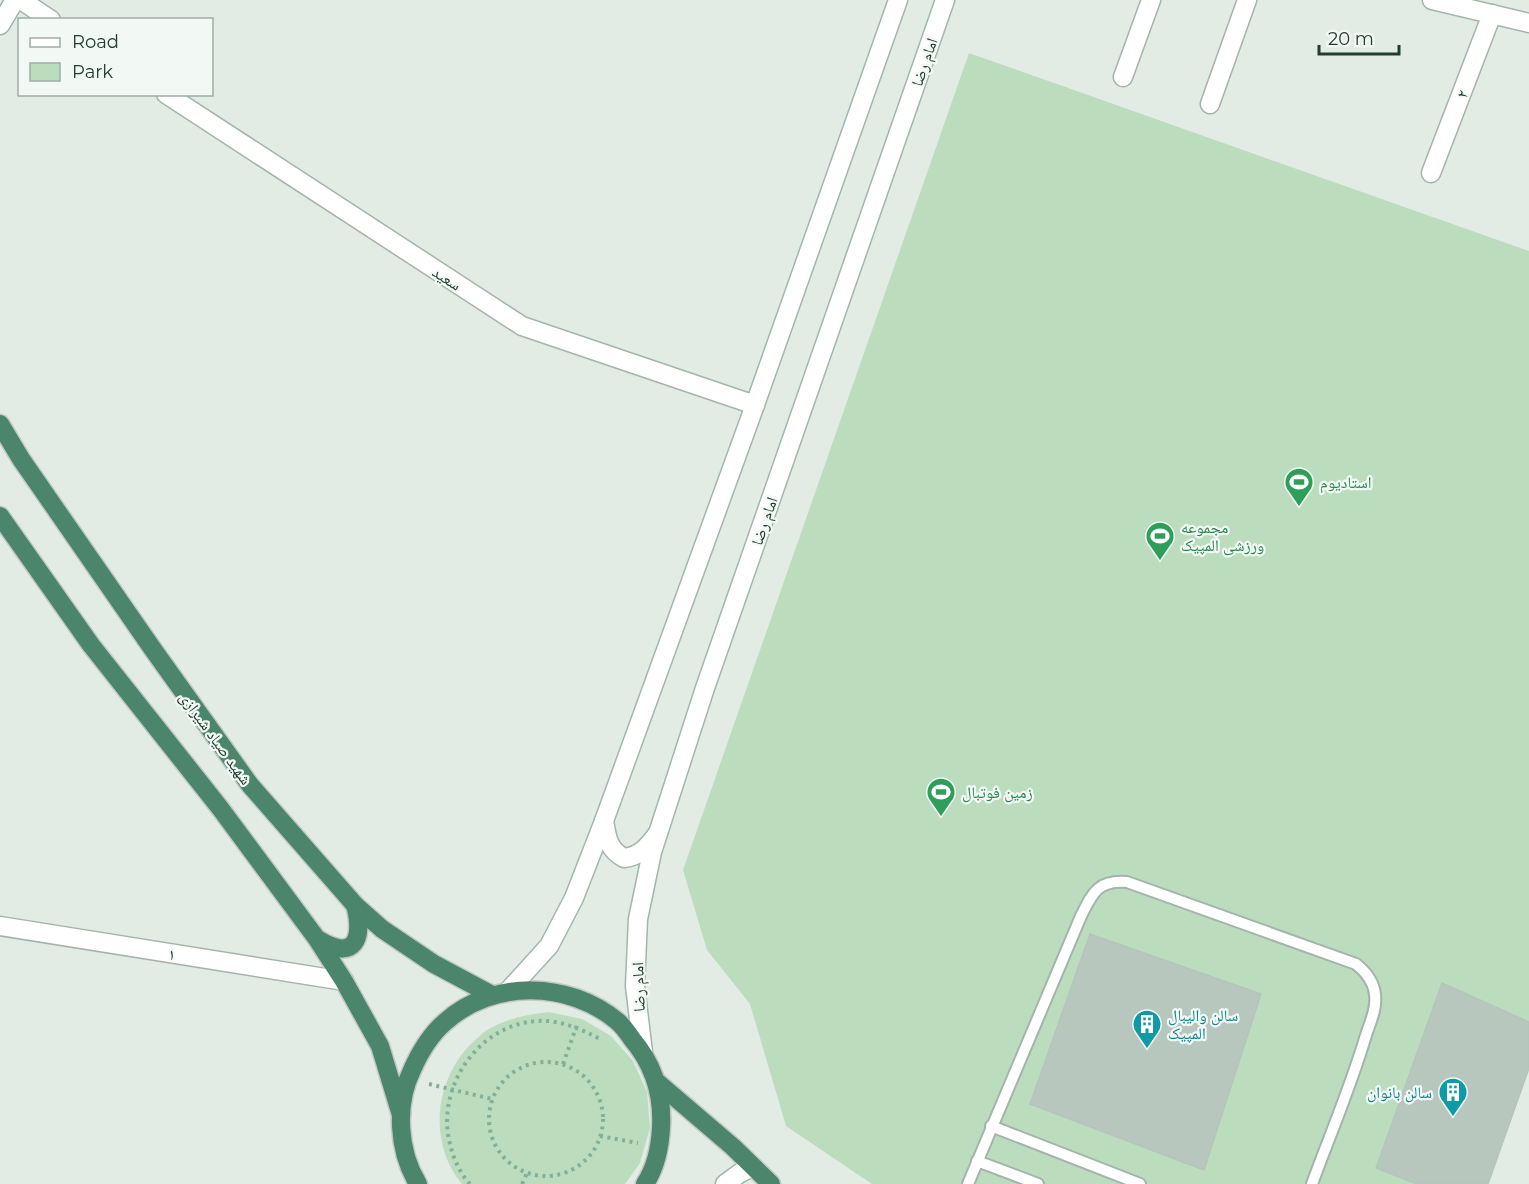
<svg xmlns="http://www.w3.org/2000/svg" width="1529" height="1184" viewBox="0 0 1529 1184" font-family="Montserrat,'Noto Naskh Arabic',sans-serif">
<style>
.green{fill:#bbddbe}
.building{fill:#b7c7be;stroke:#b4c6bb;stroke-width:1.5}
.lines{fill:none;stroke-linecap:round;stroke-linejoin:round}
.service-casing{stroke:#a5b4ab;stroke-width:14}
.minor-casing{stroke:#a5b4ab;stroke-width:21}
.tertiary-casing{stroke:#a5b4ab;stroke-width:21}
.secondary-casing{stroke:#a0b8ab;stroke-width:21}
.trunk-casing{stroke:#c1c9c5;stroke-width:21}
.path{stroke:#82af99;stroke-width:4;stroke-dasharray:3 4.5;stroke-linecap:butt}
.service{stroke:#fff;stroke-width:10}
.minor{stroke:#fff;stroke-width:18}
.tertiary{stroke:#fff;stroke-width:18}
.secondary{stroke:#fff;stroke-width:18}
.trunk{stroke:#4a856c;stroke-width:18}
.labels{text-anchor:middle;stroke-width:4.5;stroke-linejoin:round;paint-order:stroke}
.street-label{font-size:16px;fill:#223d31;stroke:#f2f8f4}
.leisure-label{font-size:16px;fill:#27864d;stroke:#f2f8f4;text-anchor:start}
.culture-label{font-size:16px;fill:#0d838f;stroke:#f2f8f4;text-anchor:start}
</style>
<rect width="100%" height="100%" fill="#e2ece5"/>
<g class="green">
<path d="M969,53L1529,251V1068L1488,1184H872L786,1126L750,1004L707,950L683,870Z"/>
<path d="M549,1012L582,1019L611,1036L633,1061L647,1092L650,1128L640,1163L625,1184H462C427,1142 435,1078 473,1042C478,1038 482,1033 487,1030C508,1018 525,1015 549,1012Z"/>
</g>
<g class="building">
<path d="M1090,934L1261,994L1204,1170L1030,1104Z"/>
<path d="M1442,983L1529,1022V1068L1488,1184H1417L1376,1168Z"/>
</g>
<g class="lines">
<g class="service-casing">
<g id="service">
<path d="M991,1126L1140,1184"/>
<path d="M977,1161L1038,1184"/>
<path d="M968,1184L1081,916C1093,892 1098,880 1127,882L1356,964C1366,972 1374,981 1375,995C1377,1008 1370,1023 1366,1035C1351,1086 1330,1135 1312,1184"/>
</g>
</g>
<g class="minor-casing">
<g id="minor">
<path d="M21,0L51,20"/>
<path d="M1432,0L1529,23"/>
<path d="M1123,77L1151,0"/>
<path d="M166,94L522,326L755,405"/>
<path d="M1210,104L1247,0"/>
<path d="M1431,173L1492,14"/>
<path d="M604,821C607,838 608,849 624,858C641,856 648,846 658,833"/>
<path d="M0,926L344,981"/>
<path d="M725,1184L740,1173L753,1167"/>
</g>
</g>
<g class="tertiary-casing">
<path id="tertiary" d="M0,25L15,0"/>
</g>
<g class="secondary-casing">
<g id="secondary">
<path d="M508,991L549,946L574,898L604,821L751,416L898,0"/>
<path d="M643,1052L635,986L638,919L652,852L705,688L945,0"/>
</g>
</g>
<g class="trunk-casing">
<g id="trunk">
<path d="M0,424L21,459L152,648L250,785L355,905L382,929L434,964L492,995"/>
<path d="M0,516L91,645L220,808L317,939L344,981L380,1046L401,1115"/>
<path d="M319,940C355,962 364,938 355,905"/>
<path d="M657,1082L733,1147L771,1184"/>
<path d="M418,1184C398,1151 395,1105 412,1070C420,1052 430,1035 445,1022C493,979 569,981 617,1021C623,1026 628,1033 632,1039C653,1064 663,1095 661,1128C660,1147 656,1167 645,1184"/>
</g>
</g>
<g class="path">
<circle cx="546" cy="1119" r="57"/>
<path d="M563,1064L577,1025"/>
<path d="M429,1084L492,1099"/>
<path d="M600,1136L638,1143"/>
<path d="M470,1184C457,1170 451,1152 448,1134C440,1077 487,1017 548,1021C567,1023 583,1030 600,1039"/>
<path d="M522,1184L527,1173"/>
</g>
<use href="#service" class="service"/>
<use href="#minor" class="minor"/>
<use href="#tertiary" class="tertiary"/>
<use href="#secondary" class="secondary"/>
<use href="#trunk" class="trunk"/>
</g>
<defs>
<g id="stadium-pin" transform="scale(1.5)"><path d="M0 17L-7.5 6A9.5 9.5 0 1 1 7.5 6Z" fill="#2e9e5b" stroke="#f2f8f4"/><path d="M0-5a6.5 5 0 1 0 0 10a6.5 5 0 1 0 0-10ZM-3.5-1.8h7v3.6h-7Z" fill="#fff"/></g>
<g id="building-pin" transform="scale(1.5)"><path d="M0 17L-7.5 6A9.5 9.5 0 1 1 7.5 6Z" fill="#0f9aa8" stroke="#f2f8f4"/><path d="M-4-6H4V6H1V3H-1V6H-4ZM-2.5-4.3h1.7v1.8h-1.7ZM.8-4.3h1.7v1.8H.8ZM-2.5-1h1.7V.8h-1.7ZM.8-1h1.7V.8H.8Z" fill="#fff"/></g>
</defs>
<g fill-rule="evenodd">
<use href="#stadium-pin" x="1299" y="482"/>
<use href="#stadium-pin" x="1160" y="536"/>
<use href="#stadium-pin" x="941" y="792"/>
<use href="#building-pin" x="1147" y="1024"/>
<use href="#building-pin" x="1453" y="1092"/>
</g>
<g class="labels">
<g class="street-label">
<text transform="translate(924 62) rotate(-71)" y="6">امام رضا</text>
<text transform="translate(1462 94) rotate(-69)" y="6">۲</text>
<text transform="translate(447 278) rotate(33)" y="6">سعید</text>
<text transform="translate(764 521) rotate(-71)" y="6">امام رضا</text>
<text transform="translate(216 738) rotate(54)" y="6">شهید صیاد شیرازی</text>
<text transform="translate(172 954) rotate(9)" y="6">۱</text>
<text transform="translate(638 987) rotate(-92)" y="6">امام رضا</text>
</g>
<g class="leisure-label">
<text x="1320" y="488">استادیوم</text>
<text x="1181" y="533">مجموعه<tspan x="1181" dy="18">ورزشی المپیک</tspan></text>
<text x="962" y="798">زمین فوتبال</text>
</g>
<g class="culture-label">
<text x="1168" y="1021">سالن والیبال<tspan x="1168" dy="18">المپیک</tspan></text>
<text x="1432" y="1098" text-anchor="end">سالن بانوان</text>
</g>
</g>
<rect x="18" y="18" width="195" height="78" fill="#f2f8f4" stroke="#9fada6" stroke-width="1.5"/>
<rect x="30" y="38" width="30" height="9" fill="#ffffff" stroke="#9fada6" stroke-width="1.5"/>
<text x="72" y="48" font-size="18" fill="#223d31">Road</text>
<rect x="30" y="63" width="30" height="18" fill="#bbddbe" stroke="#9fada6" stroke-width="1.5"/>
<text x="72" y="78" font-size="18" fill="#223d31">Park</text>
<path d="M1319 45v9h80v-9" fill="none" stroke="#223d31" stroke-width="3"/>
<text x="1328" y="45" font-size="18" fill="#223d31" stroke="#f2f8f4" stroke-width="4.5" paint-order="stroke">20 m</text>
</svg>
